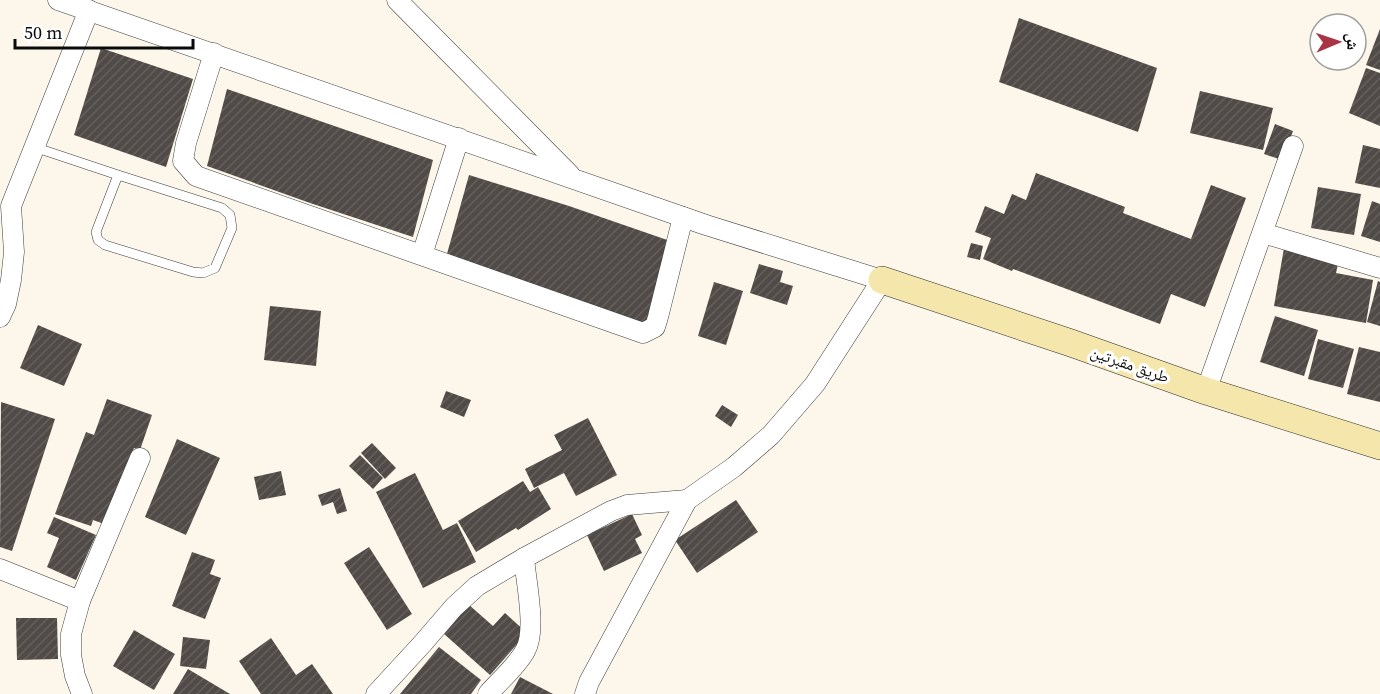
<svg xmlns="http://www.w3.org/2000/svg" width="1380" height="694" viewBox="0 0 1380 694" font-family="'Source Serif 4','Noto Naskh Arabic',serif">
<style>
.building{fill:url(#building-hatch)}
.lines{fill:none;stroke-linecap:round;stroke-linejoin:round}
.lane-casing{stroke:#3d3d3d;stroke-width:10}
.street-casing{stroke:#3d3d3d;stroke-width:21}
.secondary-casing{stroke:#2c2c2c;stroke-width:28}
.lane{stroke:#fff;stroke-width:9}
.street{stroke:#fff;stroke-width:20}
.secondary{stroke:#f5e6ac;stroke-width:27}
.labels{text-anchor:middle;stroke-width:6;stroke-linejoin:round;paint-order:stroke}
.street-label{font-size:16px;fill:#0a0a0a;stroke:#fff}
</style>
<defs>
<pattern id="building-hatch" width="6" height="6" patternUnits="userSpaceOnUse" patternTransform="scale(1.5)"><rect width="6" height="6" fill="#514b48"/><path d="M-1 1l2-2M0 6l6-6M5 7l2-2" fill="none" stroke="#65605e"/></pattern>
</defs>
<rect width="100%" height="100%" fill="#fcf7ea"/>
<g class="building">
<path d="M1019,18L1157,68L1138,132L999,82Z"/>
<path d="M1380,29V70L1366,65Z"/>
<path d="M101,48L193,79L166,167L74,135Z"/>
<path d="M1366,68L1380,73V126L1349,113Z"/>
<path d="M227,89L433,160L413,237L310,203L207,166Z"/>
<path d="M1200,91L1273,108L1263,150L1190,133Z"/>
<path d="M1275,124L1293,131L1282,160L1264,154Z"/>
<path d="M1363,145L1380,149V188L1355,183Z"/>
<path d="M1036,173L1125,207L1123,213L1191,239L1211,185L1246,198L1205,307L1171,294L1160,324L1013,269L1012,271L983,259L991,238L975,232L985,206L1004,214L1012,194L1026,200Z"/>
<path d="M469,175L569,206L673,242L648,326L445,261Z"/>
<path d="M1318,187L1361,194L1354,235L1311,228Z"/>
<path d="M1372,201L1380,204V242L1361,236Z"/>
<path d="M971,243L983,246L980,260L967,257Z"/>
<path d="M1284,248L1339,259L1336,273L1373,280L1366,323L1274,306Z"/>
<path d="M759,264L783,271L780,282L793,286L787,305L750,293Z"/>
<path d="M1378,281L1380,282V326L1367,322Z"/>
<path d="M714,282L743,291L726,345L698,336Z"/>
<path d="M270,306L321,311L316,366L264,360Z"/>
<path d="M1275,316L1318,330L1304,376L1260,362Z"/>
<path d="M38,325L82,344L64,386L20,368Z"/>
<path d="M1318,339L1354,349L1343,388L1308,379Z"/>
<path d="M1359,347L1380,352V402L1347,394Z"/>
<path d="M446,391L471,400L464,417L440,407Z"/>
<path d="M107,399L152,415L140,450L134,448L107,525L93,520L91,526L55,514L86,432L94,435Z"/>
<path d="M1,402L55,419L12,551L0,547Z"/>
<path d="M722,405L738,415L731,427L715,416Z"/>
<path d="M588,418L617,475L576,496L564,473L534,488L525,469L562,450L554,435Z"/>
<path d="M177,439L220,458L186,535L145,517Z"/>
<path d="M372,443L396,468L385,479L361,453Z"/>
<path d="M360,455L383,478L373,489L349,466Z"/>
<path d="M281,471L286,495L259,500L254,477Z"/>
<path d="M415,473L443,530L457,523L476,562L423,588L376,492Z"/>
<path d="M523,481L530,492L538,487L551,509L518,530L516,528L476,552L458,521Z"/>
<path d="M340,488L347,511L337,514L333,502L322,506L318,495Z"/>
<path d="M736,500L758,532L697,573L675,540Z"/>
<path d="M632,514L642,535L635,539L642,553L604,571L587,535Z"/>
<path d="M54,517L96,535L76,580L47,567L59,538L47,533Z"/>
<path d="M369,547L412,614L387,630L344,563Z"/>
<path d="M192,552L215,560L210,574L221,578L205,619L172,606Z"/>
<path d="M468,604L493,626L505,613L527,633L490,675L443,633Z"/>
<path d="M16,618H57L58,659L17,660Z"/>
<path d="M134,630L175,654L154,690L113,666Z"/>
<path d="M183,637L210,640L206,669L180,666Z"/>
<path d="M271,638L296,675L312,664L333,694H261L239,661Z"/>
<path d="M439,647L481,680L471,694H400Z"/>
<path d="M188,669L230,694H173Z"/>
<path d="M520,677L553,694H511Z"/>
</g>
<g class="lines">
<g class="lane-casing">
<path id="lane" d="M34,147L118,175L222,208L230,215L232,228L215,268L203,273L193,272L105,245L98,240L96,232L118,175"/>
</g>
<g class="street-casing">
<g id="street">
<path d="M58,0L706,225L882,280L815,384L771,435L734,467L687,500L589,682L585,694"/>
<path d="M397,0L570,175"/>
<path d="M214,53L186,143L183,161L196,176L643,333L655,327L658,317L683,217"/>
<path d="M1263,233L1380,268"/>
<path d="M422,255L459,138"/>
<path d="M0,317L6,304L11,280L14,252L11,206L89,10"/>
<path d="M1206,391L1293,146"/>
<path d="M0,569L80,601"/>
<path d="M82,694L75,676L71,655V634L80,601L140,458"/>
<path d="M376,694L423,643L454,607L477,586L524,558L611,511L627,505L687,500"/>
<path d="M488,694C500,680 516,667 525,651C537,631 526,582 524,558"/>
</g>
</g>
<g class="secondary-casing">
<path id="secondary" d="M882,280L1071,343L1206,391L1380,446"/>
</g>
<use href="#lane" class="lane"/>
<use href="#street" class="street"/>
<use href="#secondary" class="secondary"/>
</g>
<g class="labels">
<g class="street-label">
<text transform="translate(1130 364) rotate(19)" y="6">طريق مقبرتين</text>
</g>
</g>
<g transform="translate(1338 42) rotate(88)"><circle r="28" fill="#ffffff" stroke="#9d9d9d" stroke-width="1.5"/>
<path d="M0-4.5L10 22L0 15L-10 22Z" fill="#a83444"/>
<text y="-9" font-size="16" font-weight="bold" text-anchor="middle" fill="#0a0a0a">ش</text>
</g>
<path d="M15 39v9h178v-9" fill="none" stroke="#0a0a0a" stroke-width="3"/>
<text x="24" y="39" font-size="18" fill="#0a0a0a" stroke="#ffffff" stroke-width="4.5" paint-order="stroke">50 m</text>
</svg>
